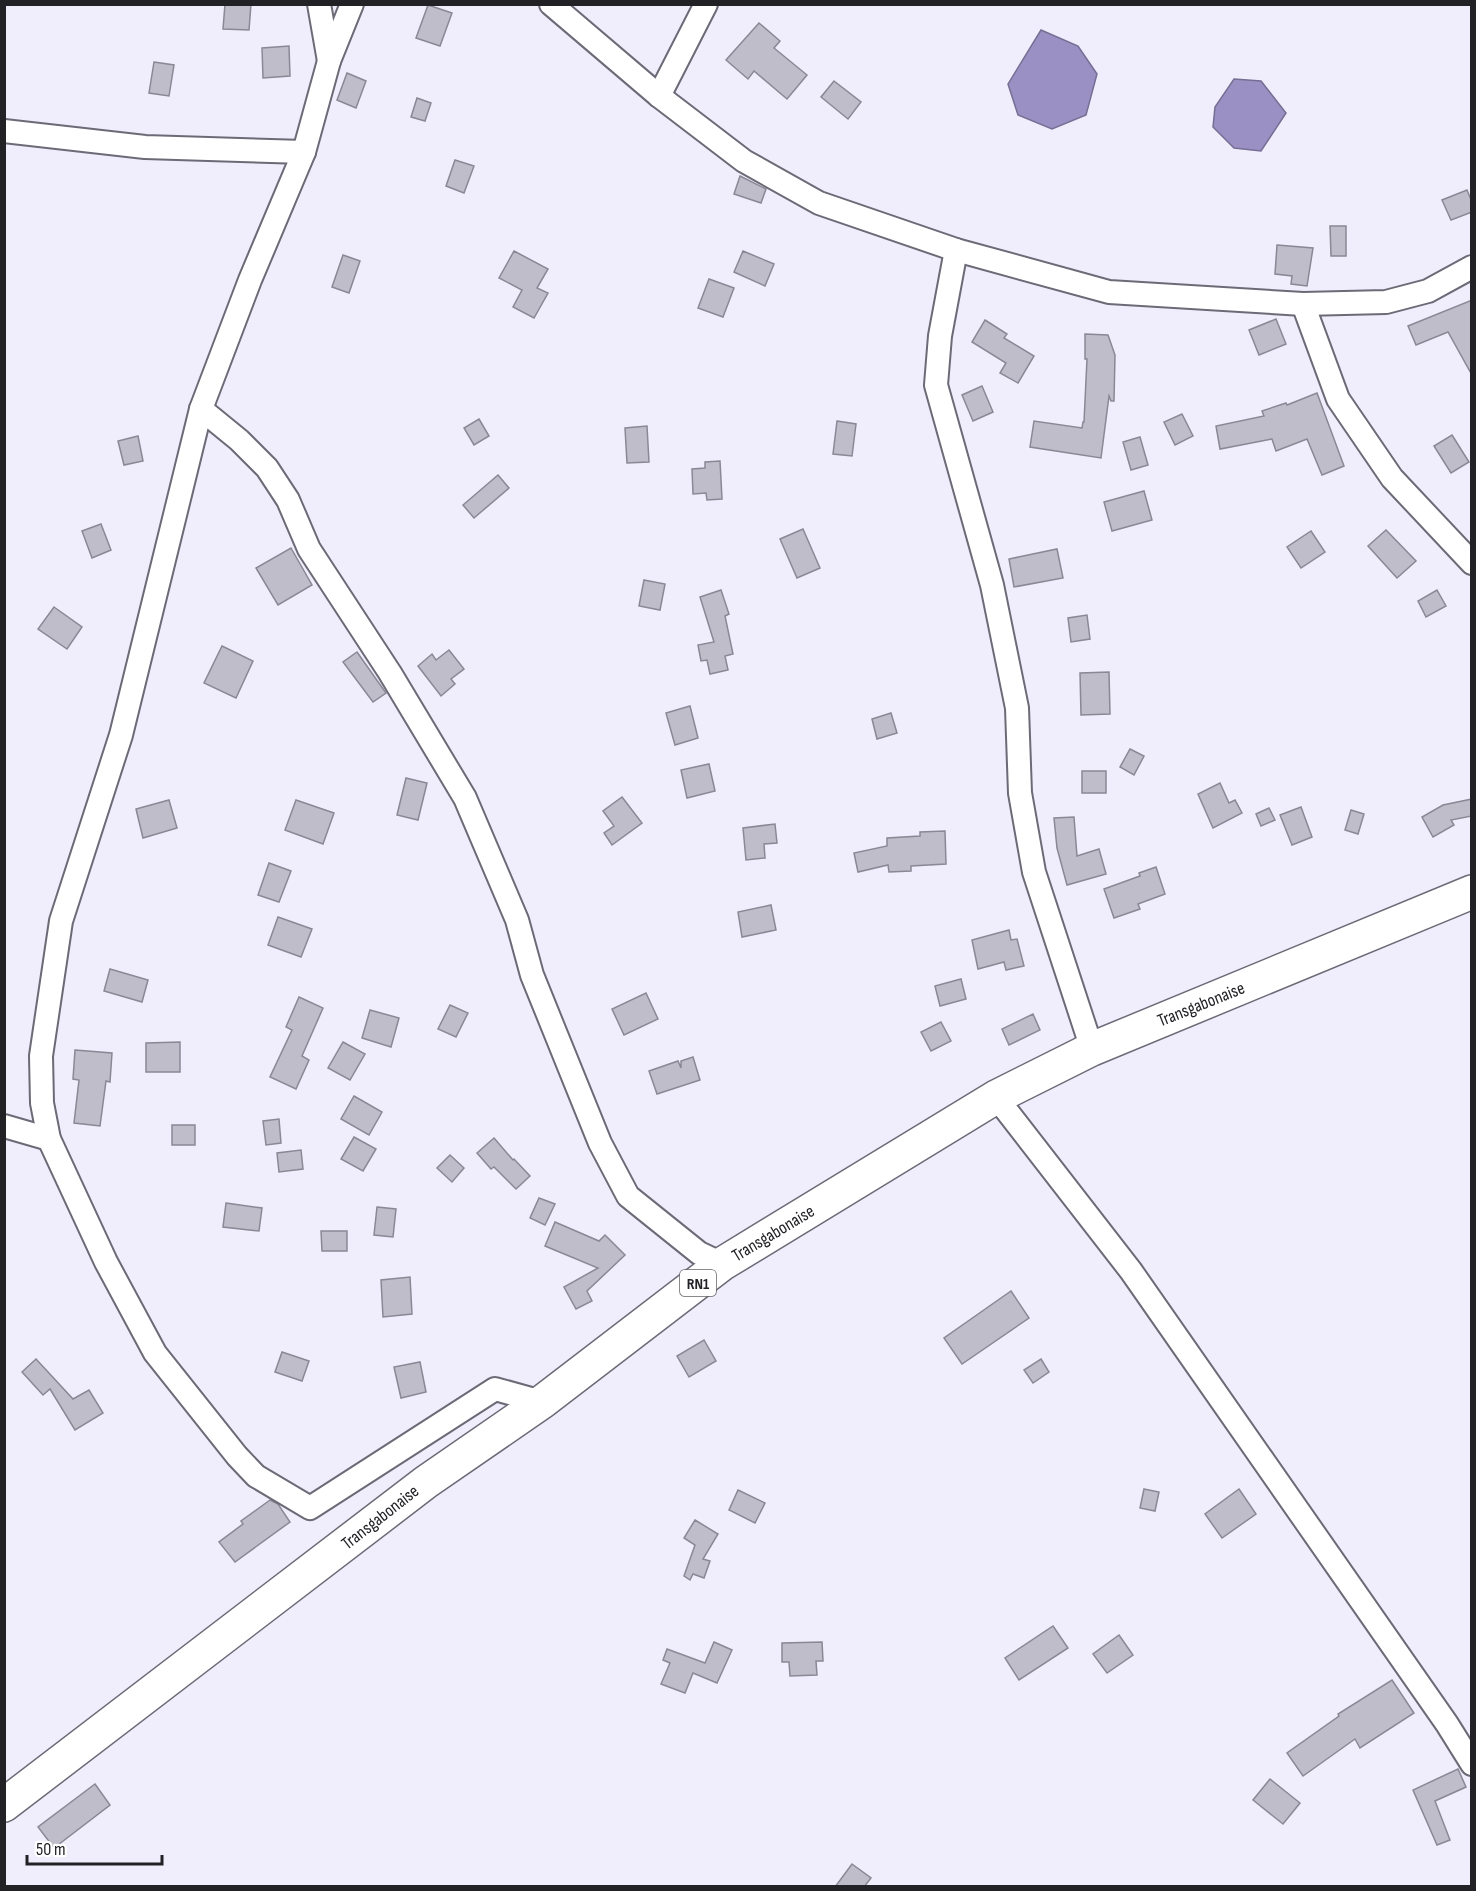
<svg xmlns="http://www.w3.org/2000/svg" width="1476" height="1891" viewBox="0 0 1476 1891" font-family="'Sofia Sans Condensed',sans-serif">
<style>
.water{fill:#9a90c3;stroke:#766f94;stroke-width:1.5}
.building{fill:#c0bdcb;stroke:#8a8895;stroke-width:1.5}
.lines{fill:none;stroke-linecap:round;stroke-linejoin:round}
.minor-casing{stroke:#6c6a76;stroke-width:26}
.highway-casing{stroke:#6c6a76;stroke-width:36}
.minor{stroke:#fff;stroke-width:22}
.highway{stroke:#fff;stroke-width:33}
.labels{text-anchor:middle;stroke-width:4.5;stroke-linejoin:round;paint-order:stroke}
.shield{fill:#fff;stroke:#646467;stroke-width:1.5}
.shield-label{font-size:16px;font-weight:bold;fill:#222126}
.street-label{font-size:18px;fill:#222126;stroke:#fff}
</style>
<rect width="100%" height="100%" fill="#f0edfc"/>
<g class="water">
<path d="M1041,30L1078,46L1097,74L1086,115L1052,129L1018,115L1008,84Z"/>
<path d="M1234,79L1261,81L1286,113L1261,151L1234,148L1213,127L1215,107Z"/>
</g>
<g class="building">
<path d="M225,4H251L249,30L223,29Z"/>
<path d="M428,5L452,13L440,46L416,38Z"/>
<path d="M759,23L780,41L774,48L807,75L787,99L754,71L748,79L726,60Z"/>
<path d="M289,46L290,76L263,78L262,48Z"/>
<path d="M154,62L174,65L169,96L149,93Z"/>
<path d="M347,73L366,81L356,108L337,100Z"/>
<path d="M834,81L861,102L848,119L821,97Z"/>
<path d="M417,98L431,103L425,121L411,117Z"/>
<path d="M455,160L474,166L464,193L446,186Z"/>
<path d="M740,176L766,189L761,203L734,194Z"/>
<path d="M1467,190L1472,202V212L1451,220L1442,200Z"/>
<path d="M1330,226H1346V256H1331Z"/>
<path d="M1277,245L1313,248L1307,286L1291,284L1292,276L1275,274Z"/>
<path d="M514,251L548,269L537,288L548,293L534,318L513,307L522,290L499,278Z"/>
<path d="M743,251L774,264L765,286L734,272Z"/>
<path d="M343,255L360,261L349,293L332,287Z"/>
<path d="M709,279L734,288L723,317L698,308Z"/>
<path d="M1472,300V375L1448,332L1416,345L1408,326Z"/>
<path d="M1276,319L1286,344L1259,355L1249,330Z"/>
<path d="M985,320L1007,334L1004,338L1034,356L1018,383L1000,373L1006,363L972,342Z"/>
<path d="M1085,334L1108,335L1115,355L1114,401H1111L1109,396L1101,458L1030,447L1034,421L1082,428L1083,422H1084L1087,359H1085Z"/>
<path d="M982,386L993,412L973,421L962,395Z"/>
<path d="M1317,393L1344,466L1322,475L1307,439L1276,451L1272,439L1220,449L1216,426L1264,416L1262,411L1286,403L1287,405Z"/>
<path d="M1182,414L1193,436L1175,445L1164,422Z"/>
<path d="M479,419L489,436L474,445L464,428Z"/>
<path d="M837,421L856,424L852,456L833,454Z"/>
<path d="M647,426L649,462L627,463L625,428Z"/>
<path d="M1452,435L1469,462L1451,473L1434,446Z"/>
<path d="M138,436L143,461L124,465L118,441Z"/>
<path d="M1140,437L1148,465L1131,470L1123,442Z"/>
<path d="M720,461L722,499L707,500L706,493L693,494L692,469L705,468V462Z"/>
<path d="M498,475L509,488L474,518L463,505Z"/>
<path d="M1144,491L1152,520L1112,531L1104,502Z"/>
<path d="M101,524L111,550L92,558L82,531Z"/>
<path d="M803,529L820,568L797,578L780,539Z"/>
<path d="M1386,530L1416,561L1397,578L1368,546Z"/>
<path d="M1311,531L1325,552L1301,568L1287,547Z"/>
<path d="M291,548L312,585L278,605L256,568Z"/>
<path d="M1057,549L1063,578L1014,587L1009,559Z"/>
<path d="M644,580L665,584L660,610L639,606Z"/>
<path d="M721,590L729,614L725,616L733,654L725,656L728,670L710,674L707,660L701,661L698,645L714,642L700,597Z"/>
<path d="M1437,590L1446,606L1426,617L1418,601Z"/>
<path d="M54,607L82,627L67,649L38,629Z"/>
<path d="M1087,615L1090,639L1071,642L1068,618Z"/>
<path d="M222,646L253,661L236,698L204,683Z"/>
<path d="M449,650L464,669L451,679L455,684L441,696L418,666L432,654L436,660Z"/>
<path d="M357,652L386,693L373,702L343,662Z"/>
<path d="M1109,672L1110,714L1081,715L1080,673Z"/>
<path d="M690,706L698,738L675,745L666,713Z"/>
<path d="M891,713L897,733L877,739L872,719Z"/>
<path d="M1130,749L1144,756L1134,775L1120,767Z"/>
<path d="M709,764L715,791L687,798L681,770Z"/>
<rect x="1082" y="771" width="24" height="22"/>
<path d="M406,778L427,783L418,820L397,815Z"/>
<path d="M1220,783L1229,803L1235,800L1242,813L1213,828L1198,794Z"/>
<path d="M622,797L642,823L612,845L604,833L614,826L603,811Z"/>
<path d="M1472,799V816L1451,820L1454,825L1433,837L1422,817L1443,805Z"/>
<path d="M169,800L177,828L143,838L136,809Z"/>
<path d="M296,800L334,813L323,844L285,830Z"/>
<path d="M1301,807L1312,837L1292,845L1280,815Z"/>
<path d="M1269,808L1275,820L1261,826L1256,814Z"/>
<path d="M1351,810L1364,814L1358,834L1345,830Z"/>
<path d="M1074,817L1077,856L1099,849L1106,874L1067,885L1057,848L1054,818Z"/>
<path d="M775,824L777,843L764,844L765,858L746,860L743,828Z"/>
<path d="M945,831L946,864L911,866V871L889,872L888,865L858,872L854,853L887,846V838L920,836V832Z"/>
<path d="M269,863L291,871L279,902L258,895Z"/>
<path d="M1156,867L1165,894L1138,904L1140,909L1114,918L1104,889L1140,876L1139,873Z"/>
<path d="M771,905L776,930L742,937L738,912Z"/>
<path d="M278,917L312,929L301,957L268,945Z"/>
<path d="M1009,930L1011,940L1017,939L1024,966L1006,970L1004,962L978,969L972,940Z"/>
<path d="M110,969L148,980L142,1002L104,991Z"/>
<path d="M961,979L966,999L940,1006L935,986Z"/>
<path d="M646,993L658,1019L624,1035L612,1009Z"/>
<path d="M299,997L323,1008L302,1056L309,1060L296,1089L270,1077L292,1030L286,1027Z"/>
<path d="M450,1005L468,1013L456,1037L438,1029Z"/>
<path d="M370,1010L399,1018L391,1047L362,1038Z"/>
<path d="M1033,1014L1040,1030L1009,1045L1002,1029Z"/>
<path d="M941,1022L951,1041L931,1051L921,1032Z"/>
<path d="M180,1042V1072H146V1043Z"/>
<path d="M343,1042L365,1054L350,1080L328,1068Z"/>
<path d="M75,1050L112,1053L110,1082L106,1081L100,1126L74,1123L79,1080L73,1079Z"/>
<path d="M693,1057L700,1080L657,1094L649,1071L678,1061L681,1068V1061Z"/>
<path d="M354,1096L382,1112L369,1135L341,1119Z"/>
<path d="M279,1119L281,1143L266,1145L263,1121Z"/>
<rect x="172" y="1125" width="23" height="20"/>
<path d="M354,1137L376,1149L363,1171L341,1159Z"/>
<path d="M494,1138L513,1160L514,1159L530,1176L516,1189L494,1167L491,1169L477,1153Z"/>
<path d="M301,1150L303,1169L279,1172L277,1153Z"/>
<path d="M450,1155L464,1168L452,1182L437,1168Z"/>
<path d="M539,1198L555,1204L545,1225L530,1218Z"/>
<path d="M226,1203L262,1208L259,1231L223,1227Z"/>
<path d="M377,1207L396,1209L393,1237L374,1235Z"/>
<path d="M555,1222L599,1241L605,1235L625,1255L587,1291L592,1301L576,1309L564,1287L598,1268L545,1246Z"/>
<path d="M321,1231H347V1251H322Z"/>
<path d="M410,1277L412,1314L383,1317L381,1280Z"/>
<path d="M1011,1291L1029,1318L962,1364L944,1338Z"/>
<path d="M704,1340L716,1361L689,1377L677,1356Z"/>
<path d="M282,1352L309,1361L302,1381L275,1372Z"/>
<path d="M36,1359L73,1399L89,1390L103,1413L75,1430L50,1389L43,1395L22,1372Z"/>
<path d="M1041,1359L1049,1372L1033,1383L1024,1370Z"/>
<path d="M420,1362L426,1392L401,1398L394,1367Z"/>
<path d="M1144,1489L1159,1492L1155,1511L1140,1508Z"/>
<path d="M1239,1489L1256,1514L1222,1538L1205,1514Z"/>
<path d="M738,1490L765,1503L755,1523L729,1510Z"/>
<path d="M270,1500L278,1504L290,1522L235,1562L219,1542L243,1524L241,1521Z"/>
<path d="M695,1520L718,1534L703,1559L710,1561L704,1578L693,1574L690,1580L684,1576L695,1545L684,1538Z"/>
<path d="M1053,1626L1068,1648L1019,1680L1005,1658Z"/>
<path d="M1119,1635L1133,1655L1107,1673L1093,1654Z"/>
<path d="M714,1642L732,1650L717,1683L693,1673L685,1693L661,1684L670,1663L663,1660L667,1649L705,1663Z"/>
<path d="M822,1642L823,1661H816L817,1675L790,1676L789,1662H782V1643Z"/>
<path d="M1392,1680L1414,1713L1360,1748L1355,1739L1303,1776L1287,1753L1339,1716L1338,1714Z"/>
<path d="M1458,1769L1466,1787L1435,1801L1450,1840L1437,1845L1413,1790Z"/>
<path d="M1270,1779L1300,1803L1283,1824L1253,1800Z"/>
<path d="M95,1784L110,1805L54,1848L38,1827Z"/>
<path d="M852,1864L871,1878L864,1887H835Z"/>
</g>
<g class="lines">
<g class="minor-casing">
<g id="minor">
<path d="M319,4L329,61"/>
<path d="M352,4L329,61L304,152L250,280L201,409L121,735L61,921L41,1056L42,1103L49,1139L106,1262L155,1353L237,1456L256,1476L310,1508L495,1389L542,1402"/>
<path d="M551,4L659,96L744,161L819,203L956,250L1109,292L1303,304L1386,302L1428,291L1472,267"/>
<path d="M659,96L706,4"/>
<path d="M4,131L145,147L304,152"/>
<path d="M956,250L940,336L936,385L992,585L1017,708L1020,793L1034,872L1092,1049"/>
<path d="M1303,304L1338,399L1392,478L1472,563"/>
<path d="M201,409L239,440L267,468L288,500L309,549L390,673L465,798L517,920L532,975L600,1143L628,1196L699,1253L722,1264"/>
<path d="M996,1097L1131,1271L1447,1724L1472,1764"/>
<path d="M4,1126L49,1139"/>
</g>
</g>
<g class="highway-casing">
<path id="highway" d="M4,1805L426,1482L542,1402L722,1264L996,1097L1092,1049L1472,892"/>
</g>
<use href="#minor" class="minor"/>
<use href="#highway" class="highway"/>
</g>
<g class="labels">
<rect class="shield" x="680" y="1270" width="36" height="26" rx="4.5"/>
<g class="shield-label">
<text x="698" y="1289">RN1</text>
</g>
<g class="street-label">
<text transform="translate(1201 1004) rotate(-22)" y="6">Transgabonaise</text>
<text transform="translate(773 1233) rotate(-31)" y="6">Transgabonaise</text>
<text transform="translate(380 1517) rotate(-38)" y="6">Transgabonaise</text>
</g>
</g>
<rect width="1476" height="1891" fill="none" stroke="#222126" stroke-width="12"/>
<path d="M27 1855v9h135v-9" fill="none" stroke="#222126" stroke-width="3"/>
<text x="36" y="1855" font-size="18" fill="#222126" stroke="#ffffff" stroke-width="4.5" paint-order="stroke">50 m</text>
</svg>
